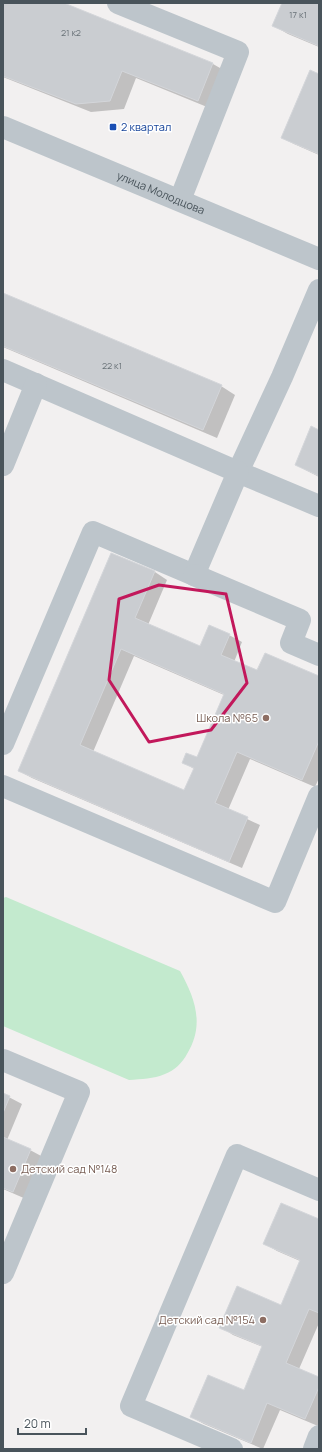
<svg xmlns="http://www.w3.org/2000/svg" width="322" height="1452" viewBox="0 0 322 1452" font-family="Manrope,sans-serif">
<style>
.green{fill:#c3eace}
.shadow{fill:#0003;fill-rule:evenodd}
.building{fill:#cacdd1;stroke:#d4d6da;fill-rule:evenodd}
.lines{fill:none;stroke-linecap:round;stroke-linejoin:round}
.minor{stroke:#bdc5cb;stroke-width:22}
.marked{fill:none;stroke:#c2185b;stroke-width:3;stroke-linejoin:round}
.transit-dot{fill:#1a4fb4;stroke:#fff;stroke-width:1.5}
.education-dot{fill:#8d6e63;stroke:#fff;stroke-width:1.5}
.labels{text-anchor:middle;stroke-width:3;stroke-linejoin:round;paint-order:stroke}
.number-label{font-size:9px;fill:#697278}
.transit-label{font-size:11px;fill:#164399;stroke:#fff;text-anchor:start}
.street-label{font-size:11px;fill:#49545b;stroke:#fff}
.education-label{font-size:11px;fill:#785e54;stroke:#fff;text-anchor:end}
</style>
<rect width="100%" height="100%" fill="#f2f0f0"/>
<path class="green" d="M6,897L180,971C195,998 205,1025 187,1054C183,1062 174,1071 165,1074C153,1079 142,1079 129,1080L3,1026V898Z"/>
<g class="shadow">
<path d="M3,3H62L213,64L227,72L212,109L136,78L124,109L91,112L3,77Z"/>
<path d="M283,3H319V47L288,34L274,26Z"/>
<path d="M319,75V155L294,144L282,138Z"/>
<path d="M3,294L221,386L235,395L217,438L3,347Z"/>
<path d="M319,431V477L296,465Z"/>
<path d="M112,554L155,572L167,580L148,625L200,647L229,635L242,642L234,662L257,672L319,677V778L315,787L250,759L228,810L260,825L242,868L32,778L19,771ZM134,656L224,695L197,758L183,762L194,769L185,792L93,752Z"/>
<path d="M3,1094L22,1104L7,1140L30,1150L43,1157L26,1199L3,1189Z"/>
<path d="M319,1220V1323L299,1369L319,1378V1424L318,1426L280,1410L263,1449L204,1424L191,1417L245,1391L263,1347L233,1335L221,1327L282,1306L300,1261L277,1251L265,1244Z"/>
</g>
<g class="building">
<path d="M3,3H64L213,63L198,101L122,71L110,101L76,104L3,76Z"/>
<path d="M282,3H319V46L272,26Z"/>
<path d="M310,70L319,74V154L281,138Z"/>
<path d="M3,293L222,385L203,430L3,346Z"/>
<path d="M311,426L319,430V476L295,465Z"/>
<path d="M111,553L155,571L135,618L200,646L209,625L230,634L221,655L257,670L265,653L319,676V741L302,780L237,752L215,803L248,817L229,862L18,771ZM121,649L224,694L197,757L186,753L182,763L194,768L184,790L80,745Z"/>
<path d="M3,1093L10,1096L3,1113Z"/>
<path d="M3,1137L31,1149L13,1192L3,1188Z"/>
<path d="M281,1203L319,1219V1313L309,1309L286,1363L319,1377V1387L305,1419L267,1403L251,1443L190,1417L208,1375L244,1390L262,1346L219,1328L237,1286L281,1305L300,1260L263,1244Z"/>
</g>
<g class="lines">
<g class="minor">
<path d="M118,3L238,52L180,200"/>
<path id="s1" d="M3,127L319,259"/>
<path d="M319,290L282,377L238,472L319,506"/>
<path d="M3,370L238,472L194,575L93,532L3,744"/>
<path d="M3,465L36,384"/>
<path d="M194,575L300,620L291,643L319,655"/>
<path d="M3,786L275,902L319,796"/>
<path d="M3,1060L79,1092L3,1273"/>
<path d="M232,1449L131,1406L237,1155L319,1190"/>
<path d="M314,1449L319,1436"/>
</g>
</g>
<path class="marked" d="M159,585L226,594L247,683L211,730L149,742L109,680L119,599Z"/>
<rect class="transit-dot" x="109" y="123" width="8" height="8" rx="2"/>
<g class="education-dot">
<circle cx="266" cy="718" r="4"/>
<circle cx="13" cy="1169" r="4"/>
<circle cx="263" cy="1320" r="4"/>
</g>
<g class="labels">
<g class="number-label">
<text x="298" y="18">17 к1</text>
<text x="71" y="36">21 к2</text>
<text x="112" y="369">22 к1</text>
</g>
<g class="transit-label">
<text x="121" y="131">2 квартал</text>
</g>
<g class="street-label">
<text dy="4" stroke="none"><textPath href="#s1" startOffset="171">улица Молодцова</textPath></text>
</g>
<g class="education-label">
<text x="258" y="722">Школа №65</text>
<text x="21" y="1173" text-anchor="start">Детский сад №148</text>
<text x="255" y="1324">Детский сад №154</text>
</g>
</g>
<rect width="322" height="1452" fill="none" stroke="#49545b" stroke-width="8"/>
<path d="M18 1428v6h68v-6" fill="none" stroke="#49545b" stroke-width="2"/>
<text x="24" y="1428" font-size="12" fill="#49545b" stroke="#ffffff" stroke-width="3" paint-order="stroke">20 m</text>
</svg>
